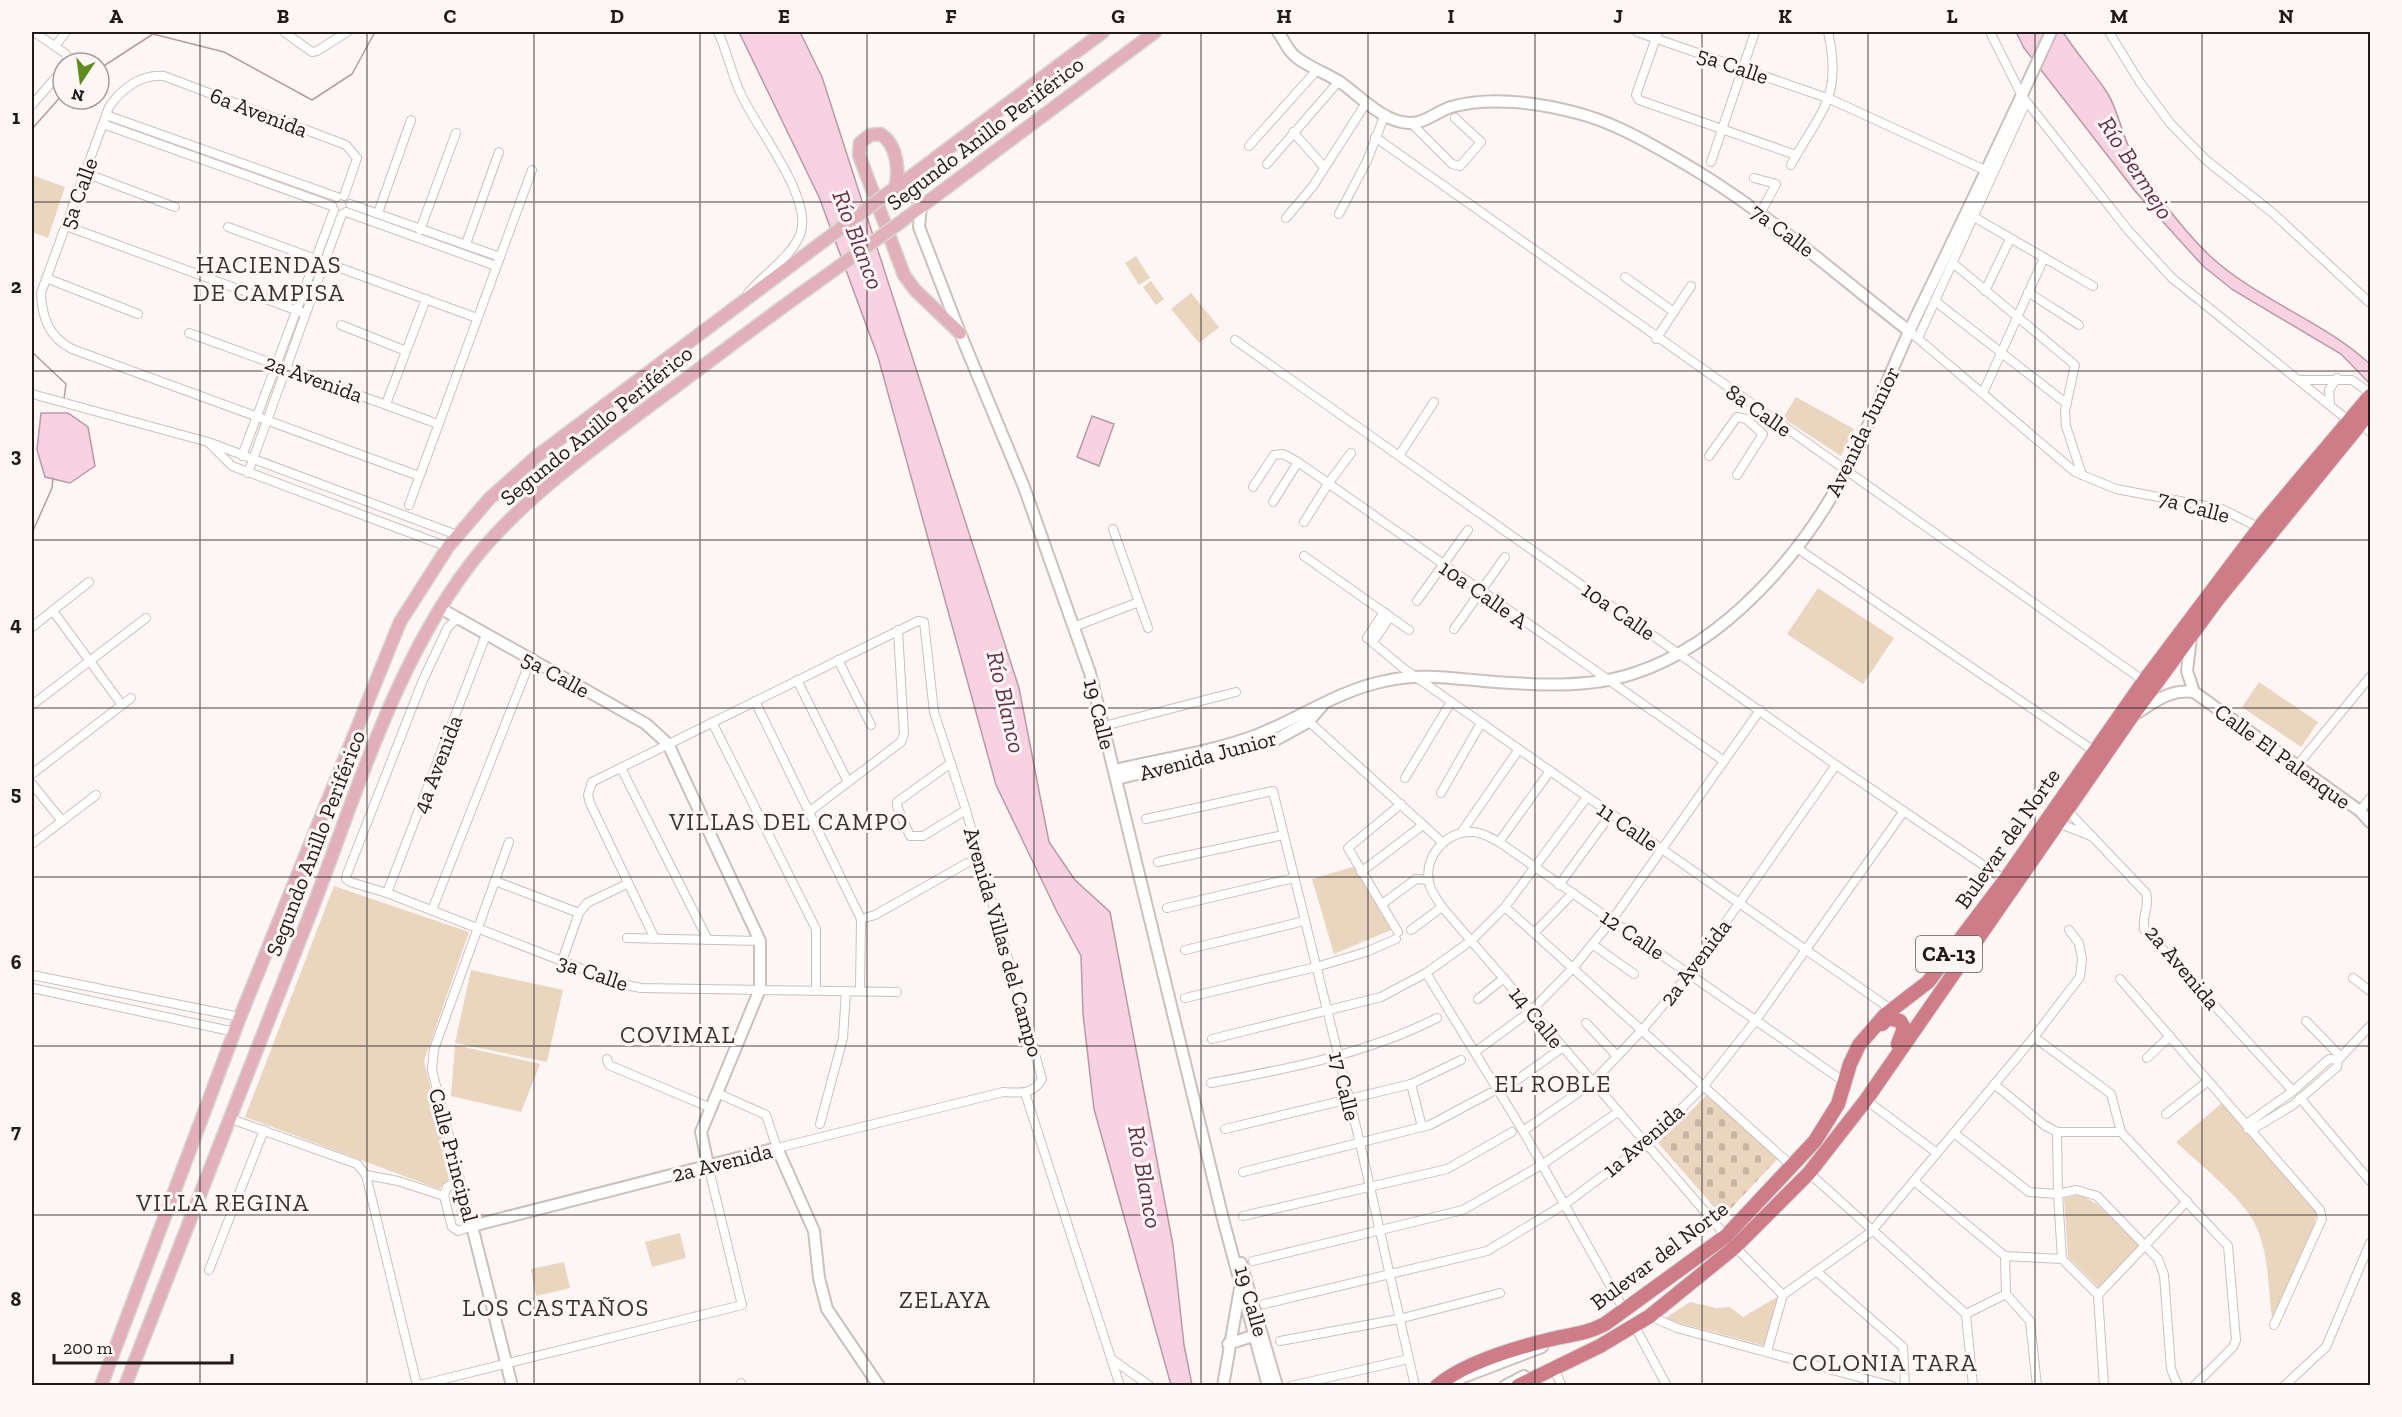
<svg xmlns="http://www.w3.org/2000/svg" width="2402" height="1417" viewBox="0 0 2402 1417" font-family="'Zilla Slab',serif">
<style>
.green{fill:#ead5bf}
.cemetery{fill:url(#cemetery-stones)}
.water{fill:#f8d1e2;stroke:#b79aa6;stroke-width:1.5}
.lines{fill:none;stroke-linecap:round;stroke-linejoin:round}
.stream{stroke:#b79aa6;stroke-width:1.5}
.street-casing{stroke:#ccc0bd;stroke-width:10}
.secondary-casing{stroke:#ccc0bd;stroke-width:14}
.primary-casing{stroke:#d7d6d6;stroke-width:15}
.highway-casing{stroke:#d7d6d6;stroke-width:16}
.street{stroke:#fff;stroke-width:8}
.secondary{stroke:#fff;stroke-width:10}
.primary{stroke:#e2b0b8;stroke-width:12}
.highway{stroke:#cf7c89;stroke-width:14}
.primary-bridge-casing{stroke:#d7d6d6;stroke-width:15;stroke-linecap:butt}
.primary-bridge{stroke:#e2b0b8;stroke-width:12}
.grid{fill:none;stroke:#201b1b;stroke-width:1.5;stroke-opacity:0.55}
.labels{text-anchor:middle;stroke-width:6;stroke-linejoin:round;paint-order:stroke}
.shield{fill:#fef6f5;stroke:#635d5c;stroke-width:1.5}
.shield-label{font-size:21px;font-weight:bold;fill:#201b1b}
.street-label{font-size:22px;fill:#201b1b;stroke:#fef6f5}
.water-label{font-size:24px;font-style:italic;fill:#63314b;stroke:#fef6f5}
.neighbourhood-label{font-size:24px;letter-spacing:1.5px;fill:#3a312f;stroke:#fef6f5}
.neatline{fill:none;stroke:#201b1b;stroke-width:2}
.grid-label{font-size:20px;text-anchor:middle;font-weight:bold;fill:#201b1b}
</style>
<defs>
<pattern id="cemetery-stones" width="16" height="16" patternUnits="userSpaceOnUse" patternTransform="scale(1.5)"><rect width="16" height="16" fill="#ead5bf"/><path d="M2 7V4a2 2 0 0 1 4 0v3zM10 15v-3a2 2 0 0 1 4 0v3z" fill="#c8b6a4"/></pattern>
</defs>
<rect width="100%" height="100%" fill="#fef6f5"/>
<g class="green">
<path d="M32,175L65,187L48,238L32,232Z"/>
<path d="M1136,256L1150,278L1139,285L1125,263Z"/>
<path d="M1151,281L1164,299L1156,305L1143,287Z"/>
<path d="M1191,293L1219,327L1199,343L1171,309Z"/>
<path d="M1796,397L1854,429L1841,456L1783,418Z"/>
<path d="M1818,588L1894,638L1863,684L1787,634Z"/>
<path d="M2259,682L2318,722L2301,747L2242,707Z"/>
<path d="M1356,866L1391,930L1334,954L1312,879Z"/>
<path d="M334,886L469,932L424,1061L453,1176L439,1189L245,1117Z"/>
<path d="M471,970L563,990L547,1062L455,1043Z"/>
<path d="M455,1045L540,1064L521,1112L451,1096Z"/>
<path d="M2222,1103L2316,1212L2315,1223L2272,1319C2268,1287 2269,1251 2254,1222C2242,1198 2197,1162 2176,1142Z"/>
<path d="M2080,1195L2097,1204L2140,1246L2099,1288L2068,1257L2064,1198Z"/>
<path d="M680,1233L686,1258L652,1267L645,1242Z"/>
<path d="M564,1262L570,1288L536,1296L531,1269Z"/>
<path d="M1781,1295L1766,1346L1664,1319L1690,1302L1716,1308L1730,1307L1743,1317Z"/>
</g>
<path class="cemetery" d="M1711,1091L1782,1154L1723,1217L1658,1143Z"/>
<g class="water">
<path d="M739,32H800L822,77L1019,688L1049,842L1075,880L1110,912L1173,1245L1184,1345L1192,1385H1171L1094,1109L1083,1014L1081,956L1057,912L996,785L878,357L819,197Z"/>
<path d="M2016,32H2063C2076,53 2094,72 2108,94C2117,109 2121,129 2128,145C2143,179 2182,229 2209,255C2257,300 2322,320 2370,364V384L2341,354L2233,290L2203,266L2135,191L2024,48Z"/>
<path d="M41,413H68L88,427L95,466L70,483L45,477L37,450Z"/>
<path d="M1092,416L1114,424L1099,466L1077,457Z"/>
</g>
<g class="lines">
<g class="stream">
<path d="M99,69L153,34L224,52L312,100L352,74L375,32"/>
<path d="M32,129L63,94"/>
<path d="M32,352L66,384L64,399"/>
<path d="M32,533L52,488L53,478"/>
</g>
<g class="street-casing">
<g id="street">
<path d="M34,32L66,54L67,63"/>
<path d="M284,32L312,52L317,51L347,32"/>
<path d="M718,32C727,51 731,72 740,92C755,127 815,199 800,235C790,258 764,274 748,293"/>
<path d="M1637,32L1830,99L1987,171"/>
<path d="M1658,32L1636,95L1639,100L1796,155"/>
<path d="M1990,32L2022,96L2128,230L2172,278L2349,421"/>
<path d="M2109,32L2139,81L2170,123L2206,160L2274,214L2370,303"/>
<path d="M55,46L66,32"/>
<path d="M32,105L63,69"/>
<path d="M106,115L337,197"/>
<path d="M1411,123L1452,164L1460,166L1481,142L1455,118"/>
<path d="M103,124L332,206"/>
<path d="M1293,132L1324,167"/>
<path d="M1375,137L2144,681"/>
<path d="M1249,146L1317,70"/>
<path d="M1711,162L1755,32"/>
<path d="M1267,164L1339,81"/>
<path d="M1791,165C1820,111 1843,98 1828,32"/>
<path d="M85,173L175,207"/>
<path d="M1754,178L1776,184L1761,212"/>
<path d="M344,196L357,158L346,145L164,76C141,74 121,89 109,107L41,293C42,318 49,337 72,349L419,476"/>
<path d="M350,204L500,257"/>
<path d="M346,212L496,266"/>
<path d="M378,213L411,120"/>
<path d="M1339,214L1367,161L1385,114"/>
<path d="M1974,217L2093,286"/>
<path d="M1286,218L1313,186L1366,103"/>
<path d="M66,226L301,312"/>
<path d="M228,227L477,318"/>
<path d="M420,230L456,133"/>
<path d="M466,244L499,152"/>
<path d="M1954,264L2075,365L2065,411L2066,426L2082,475"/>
<path d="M1625,277L1674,312"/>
<path d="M46,278L138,314"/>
<path d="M1985,291L2010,239"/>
<path d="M2028,292L2079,325"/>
<path d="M1935,301L2067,404"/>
<path d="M341,325L406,351"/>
<path d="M1909,331L2075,472L2116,489L2222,509L2260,528"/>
<path d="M189,333L438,424"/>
<path d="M1918,338L2026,102"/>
<path d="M1656,339L1691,286"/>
<path d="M1235,340L1836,765L2005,880"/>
<path d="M2298,380H2352L2370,393"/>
<path d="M1983,393L2044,258"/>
<path d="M32,394L208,442L457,535"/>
<path d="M386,404L426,299"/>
<path d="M2330,404L2329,390L2337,378"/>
<path d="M2362,422L2370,432"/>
<path d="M209,443L232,466L448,547"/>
<path d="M1400,454L1434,402"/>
<path d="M242,456L334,210"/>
<path d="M1709,456L1737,417L1746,419L1763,434L1737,475"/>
<path d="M248,473L342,214"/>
<path d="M1253,487L1274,455L1283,454L1298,462L1724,761"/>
<path d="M1273,502L1298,462"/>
<path d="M409,505L532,170"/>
<path d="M1304,522L1328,484L1351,453"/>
<path d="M1113,529L1148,628"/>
<path d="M1797,548L2094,751"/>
<path d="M1304,556L1409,630"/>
<path d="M1417,601L1468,530"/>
<path d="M53,611L122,705"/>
<path d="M1384,612L1367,638L1403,668L1892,1010"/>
<path d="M458,618L448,627L423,680L347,874L346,879L350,882L387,893L621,984L641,988L897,992"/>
<path d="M1076,626L1139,602"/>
<path d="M32,627L89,582"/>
<path d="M1454,629L1505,557"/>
<path d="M1373,642L1390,617"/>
<path d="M838,660L871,725"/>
<path d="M797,680L848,782"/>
<path d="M755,701L861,919L860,991"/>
<path d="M32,705L146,618"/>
<path d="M1305,718L1442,842"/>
<path d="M712,722L816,929V990"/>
<path d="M1104,726L1236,692"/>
<path d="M951,763L897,802V806L910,836H923L966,810"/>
<path d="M2296,767L2370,677"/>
<path d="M621,768L708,940"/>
<path d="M32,774L131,698"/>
<path d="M1405,778L1451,702"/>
<path d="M32,784L62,821"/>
<path d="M1441,793L1481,723"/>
<path d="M2067,810L2146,893C2150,907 2142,915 2144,929L2293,1091"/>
<path d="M810,811L901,742L904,734L898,630"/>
<path d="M2360,811L2370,798"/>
<path d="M1146,819L1273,791L1360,1143L1415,1386"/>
<path d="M2058,823L2091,836"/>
<path d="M1461,833L1519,749"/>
<path d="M1499,842L1550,771"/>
<path d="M32,844L96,795"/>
<path d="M1158,862L1283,835"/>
<path d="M1361,872L1423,825"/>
<path d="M495,881L579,913"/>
<path d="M1559,885L1611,814"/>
<path d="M387,893L486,635"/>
<path d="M1382,904L1416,879L1428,880"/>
<path d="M1505,907L1792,1166"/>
<path d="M1167,908L1294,878"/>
<path d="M432,910L531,659"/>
<path d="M861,919L875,915L967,863"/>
<path d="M1411,930L1442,907"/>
<path d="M1398,932L1348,848L1401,804"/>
<path d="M1535,932L1573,893"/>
<path d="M627,938L760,941"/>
<path d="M655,939L590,803L588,795L592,782L918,621L924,622L934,712L966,810L1042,1079C1033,1095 1020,1093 1003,1092L777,1148L766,1115L717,1093"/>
<path d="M1592,944L1634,974"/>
<path d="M1185,950L1304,921"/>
<path d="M562,961L579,913L587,903L627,884"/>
<path d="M1426,973L1523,1131L1624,1310"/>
<path d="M32,975L240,1017"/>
<path d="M2353,978L2370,991"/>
<path d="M2120,979L2320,1210L2322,1219L2274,1325"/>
<path d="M32,988L235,1032"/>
<path d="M1185,998L1316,967L1366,952L1396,939"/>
<path d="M1478,999L1504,978"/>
<path d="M2306,1021L2341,1057"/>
<path d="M1586,1023L1617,1056"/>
<path d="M2034,1037L2111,1094L2121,1132L2228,1246L2236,1340L2233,1347L2194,1386"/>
<path d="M1212,1039L1381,997L1426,973L1472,940L1505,907L1587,797"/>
<path d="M1475,1052L1532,1010L1573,968L1612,920L1760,710"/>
<path d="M2147,1058L2170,1036"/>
<path d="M607,1059L609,1065L711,1108"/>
<path d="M2338,1060L2329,1059L2293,1091L2248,1123V1129H2253L2293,1105L2337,1067L2338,1060L2370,1026"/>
<path d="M1211,1083C1288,1069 1366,1054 1437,1018"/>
<path d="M1411,1084L1422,1127"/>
<path d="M1994,1084L2044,1125L2057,1132H2121"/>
<path d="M1500,1092L1562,1048"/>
<path d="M1025,1093L1120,1386"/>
<path d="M2300,1098L2370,1181"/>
<path d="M1866,1100L1937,1153"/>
<path d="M2166,1114L2208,1081"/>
<path d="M231,1119L357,1164L366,1175L417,1385"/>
<path d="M820,1124L843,1038L846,991"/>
<path d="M1225,1129L1411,1084L1461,1060"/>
<path d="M1523,1131L1592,1083L1643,1029L1690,973L1836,765"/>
<path d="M2057,1132L2058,1194L2062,1259"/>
<path d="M1954,1133L2029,1192L2058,1194L2076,1190L2097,1196L2158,1259L2164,1275L2171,1369L2178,1386"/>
<path d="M1243,1172L1430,1125L1490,1093"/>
<path d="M1809,1173L1966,1314L1973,1386"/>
<path d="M366,1175L398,1181L444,1196"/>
<path d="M460,1181L447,1187L444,1196L452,1227L458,1231L472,1226L432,1070L434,1049L509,842"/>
<path d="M1914,1181L2005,1256L2062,1259L2098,1295L2104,1386"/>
<path d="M1243,1216L1447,1169L1512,1132"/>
<path d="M1726,1236L1442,907C1438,900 1430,891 1429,882C1424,856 1446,831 1473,832C1482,832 1491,838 1499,842L1846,1083"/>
<path d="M1735,1247L1783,1295L1767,1351"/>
<path d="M1253,1261L1463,1210L1543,1164L1618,1112"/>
<path d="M209,1270L264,1130"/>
<path d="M1816,1271L1903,1347L1905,1386"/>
<path d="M2006,1294L2030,1321L2037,1386"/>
<path d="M1783,1295L1871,1232L2034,1037L2080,977L2082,959L2079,943L2069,930"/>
<path d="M2098,1295L2187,1201"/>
<path d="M1264,1304L1487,1251L1565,1204L1647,1143L1703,1087L1756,1020L1904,811"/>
<path d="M1966,1314L2006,1294L2005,1256"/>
<path d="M1650,1316L1677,1328L1892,1386"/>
<path d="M1634,1325L1667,1386"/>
<path d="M1280,1341L1399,1319L1500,1293"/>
<path d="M1113,1360L1150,1386"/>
<path d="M1554,1369L1562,1386"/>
<path d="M741,1383L742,1386"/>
<path d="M416,1386L742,1305L708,1165"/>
<path d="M1291,1386L1409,1359"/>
<path d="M2284,1386L2326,1347L2370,1243"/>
</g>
</g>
<g class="secondary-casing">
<g id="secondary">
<path d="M1278,32C1284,40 1288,51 1296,57C1310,68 1326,73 1340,82C1360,96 1383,122 1409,123C1424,124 1438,111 1451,107C1490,96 1539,103 1577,113C1609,121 1640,138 1668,154C1758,204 1829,269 1909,331"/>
<path d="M921,206L919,227L960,333L1024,487L1090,673L1223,1219L1268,1386"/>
<path d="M440,608L646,724L668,744L760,941V989L701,1132L708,1165"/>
<path d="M2191,637L2187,671L2194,692"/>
<path d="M2135,714C2155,702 2169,689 2194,692L2360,811L2370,822"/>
<path d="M1115,770C1162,759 1212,752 1257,735C1300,718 1339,690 1385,681C1418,673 1450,678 1484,681C1533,685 1588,689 1635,673C1726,643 1803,553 1846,471C1872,422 1891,369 1915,319C1961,224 2007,128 2051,32"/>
<path d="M1117,779L1277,739L1308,722L1322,706"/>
<path d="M1241,1263L1277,1386"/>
<path d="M1228,1344L1259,1334"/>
<path d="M1453,1381L1542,1347"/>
<path d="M512,1386L472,1226L777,1148L814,1231L819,1278L827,1309L879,1386"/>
<path d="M1223,1386L1240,1288"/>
<path d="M1505,1386L1524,1376"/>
</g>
</g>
<g class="primary-casing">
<g id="primary">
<path d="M895,188C900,172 897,143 880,134L870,135L860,143L859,155L904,275L915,290L960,333"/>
<path d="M893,190L1103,32"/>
<path d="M898,224L1155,32"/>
<path d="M101,1386L240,1017L400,622L448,547L489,499L537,456L797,261"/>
<path d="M125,1386C188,1227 250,1068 312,909C357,792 399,650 480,552C528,495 589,452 648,407C704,366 759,323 816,283"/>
</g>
</g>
<g class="highway-casing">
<g id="highway">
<path d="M1882,1024L1888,1018L1900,1021L1904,1028L1898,1044"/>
<path d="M1437,1386C1464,1363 1519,1347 1552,1339C1573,1334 1586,1334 1605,1324L1726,1236L1815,1141L1838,1104L1850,1064L1859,1045L1885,1015L1928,982L2005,880L2144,681L2263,523L2370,396"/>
<path d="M1518,1386L1600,1346L1650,1316L1735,1247L1809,1173L1866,1100L2132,716L2217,600L2370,412"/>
</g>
</g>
<use href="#street" class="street"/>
<use href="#secondary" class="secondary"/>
<use href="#primary" class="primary"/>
<use href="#highway" class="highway"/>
<g class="primary-bridge-casing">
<g id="primary-bridge">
<path d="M797,261L892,190"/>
<path d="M816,283L898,224"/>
</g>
</g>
<use href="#primary-bridge" class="primary-bridge"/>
</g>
<path class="grid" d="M200,32V1386M367,32V1386M534,32V1386M700,32V1386M867,32V1386M1034,32V1386M1201,32V1386M1368,32V1386M1535,32V1386M1702,32V1386M1868,32V1386M2035,32V1386M2202,32V1386M32,202H2370M32,371H2370M32,540H2370M32,708H2370M32,877H2370M32,1046H2370M32,1215H2370"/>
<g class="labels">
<rect class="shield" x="1916" y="936" width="66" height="36" rx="4.5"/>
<g class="shield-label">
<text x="1949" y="961">CA-13</text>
</g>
<g class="street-label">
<text transform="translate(1733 65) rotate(19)" y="8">5a Calle</text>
<text transform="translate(259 112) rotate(21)" y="8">6a Avenida</text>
<text transform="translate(985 133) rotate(-37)" y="8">Segundo Anillo Periférico</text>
<text transform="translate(78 193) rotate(-70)" y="8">5a Calle</text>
<text transform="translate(1783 230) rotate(37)" y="8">7a Calle</text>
<text transform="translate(314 378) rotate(20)" y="8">2a Avenida</text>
<text transform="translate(1759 410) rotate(35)" y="8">8a Calle</text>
<text transform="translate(596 425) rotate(-39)" y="8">Segundo Anillo Periférico</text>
<text transform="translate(1862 431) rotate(-64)" y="8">Avenida Junior</text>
<text transform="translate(2194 506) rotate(15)" y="8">7a Calle</text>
<text transform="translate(1484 594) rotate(35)" y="8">10a Calle A</text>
<text transform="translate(1619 611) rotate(35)" y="8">10a Calle</text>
<text transform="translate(556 674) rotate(29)" y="8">5a Calle</text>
<text transform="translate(1100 714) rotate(76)" y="8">19 Calle</text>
<text transform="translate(1208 755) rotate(-15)" y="8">Avenida Junior</text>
<text transform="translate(2283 756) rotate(36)" y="8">Calle El Palenque</text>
<text transform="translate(437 764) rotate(-69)" y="8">4a Avenida</text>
<text transform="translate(1628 826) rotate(35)" y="8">11 Calle</text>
<text transform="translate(2007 838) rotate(-55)" y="8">Bulevar del Norte</text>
<text transform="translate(315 843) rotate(-69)" y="8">Segundo Anillo Periférico</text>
<text transform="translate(1633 934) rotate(34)" y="8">12 Calle</text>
<text transform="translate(1004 942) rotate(74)" y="8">Avenida Villas del Campo</text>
<text transform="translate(1695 962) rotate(-53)" y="8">2a Avenida</text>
<text transform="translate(2183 967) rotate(50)" y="8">2a Avenida</text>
<text transform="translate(593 972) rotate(19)" y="8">3a Calle</text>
<text transform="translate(1537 1017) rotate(51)" y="8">14 Calle</text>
<text transform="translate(1345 1086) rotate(76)" y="8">17 Calle</text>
<text transform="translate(1643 1140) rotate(-41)" y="8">1a Avenida</text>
<text transform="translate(454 1155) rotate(75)" y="8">Calle Principal</text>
<text transform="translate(722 1162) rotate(-14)" y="8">2a Avenida</text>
<text transform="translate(1659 1255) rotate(-37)" y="8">Bulevar del Norte</text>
<text transform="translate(1252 1301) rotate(74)" y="8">19 Calle</text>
</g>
<g class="water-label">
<text transform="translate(2136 168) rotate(57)" y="8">Río Bermejo</text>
<text transform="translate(858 240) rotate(69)" y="8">Río Blanco</text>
<text transform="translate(1006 702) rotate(77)" y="8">Río Blanco</text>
<text transform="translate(1145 1177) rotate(80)" y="8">Río Blanco</text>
</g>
<g class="neighbourhood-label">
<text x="269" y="273">HACIENDAS<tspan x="269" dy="28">DE CAMPISA</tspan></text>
<text x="789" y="830">VILLAS DEL CAMPO</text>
<text x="678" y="1043">COVIMAL</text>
<text x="1553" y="1092">EL ROBLE</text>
<text x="223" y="1211">VILLA REGINA</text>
<text x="945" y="1308">ZELAYA</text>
<text x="556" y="1316">LOS CASTAÑOS</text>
<text x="1885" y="1371">COLONIA TARA</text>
</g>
</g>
<rect width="2402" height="1417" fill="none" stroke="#fef6f5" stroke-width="66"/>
<g transform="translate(81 81) rotate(193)"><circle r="28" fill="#fef6f5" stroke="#a59e9e" stroke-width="1.5"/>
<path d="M0-4.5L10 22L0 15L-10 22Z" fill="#5f8c1e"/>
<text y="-9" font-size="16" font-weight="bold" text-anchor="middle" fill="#201b1b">N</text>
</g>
<path d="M54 1354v9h178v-9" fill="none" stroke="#201b1b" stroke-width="3"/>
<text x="63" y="1354" font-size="18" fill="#201b1b" stroke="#fef6f5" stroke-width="4.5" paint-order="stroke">200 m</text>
<rect x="33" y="33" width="2336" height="1351" class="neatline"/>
<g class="grid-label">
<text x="116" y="23">A</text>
<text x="283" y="23">B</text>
<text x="450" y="23">C</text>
<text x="617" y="23">D</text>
<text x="784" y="23">E</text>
<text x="951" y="23">F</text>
<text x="1118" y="23">G</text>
<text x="1284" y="23">H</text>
<text x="1451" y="23">I</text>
<text x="1618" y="23">J</text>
<text x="1785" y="23">K</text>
<text x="1952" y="23">L</text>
<text x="2119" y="23">M</text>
<text x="2286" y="23">N</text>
<text x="16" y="124">1</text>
<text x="16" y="293">2</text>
<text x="16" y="462">3</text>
<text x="16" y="631">4</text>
<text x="16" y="800">5</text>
<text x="16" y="969">6</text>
<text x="16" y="1138">7</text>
<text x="16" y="1306">8</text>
</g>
</svg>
